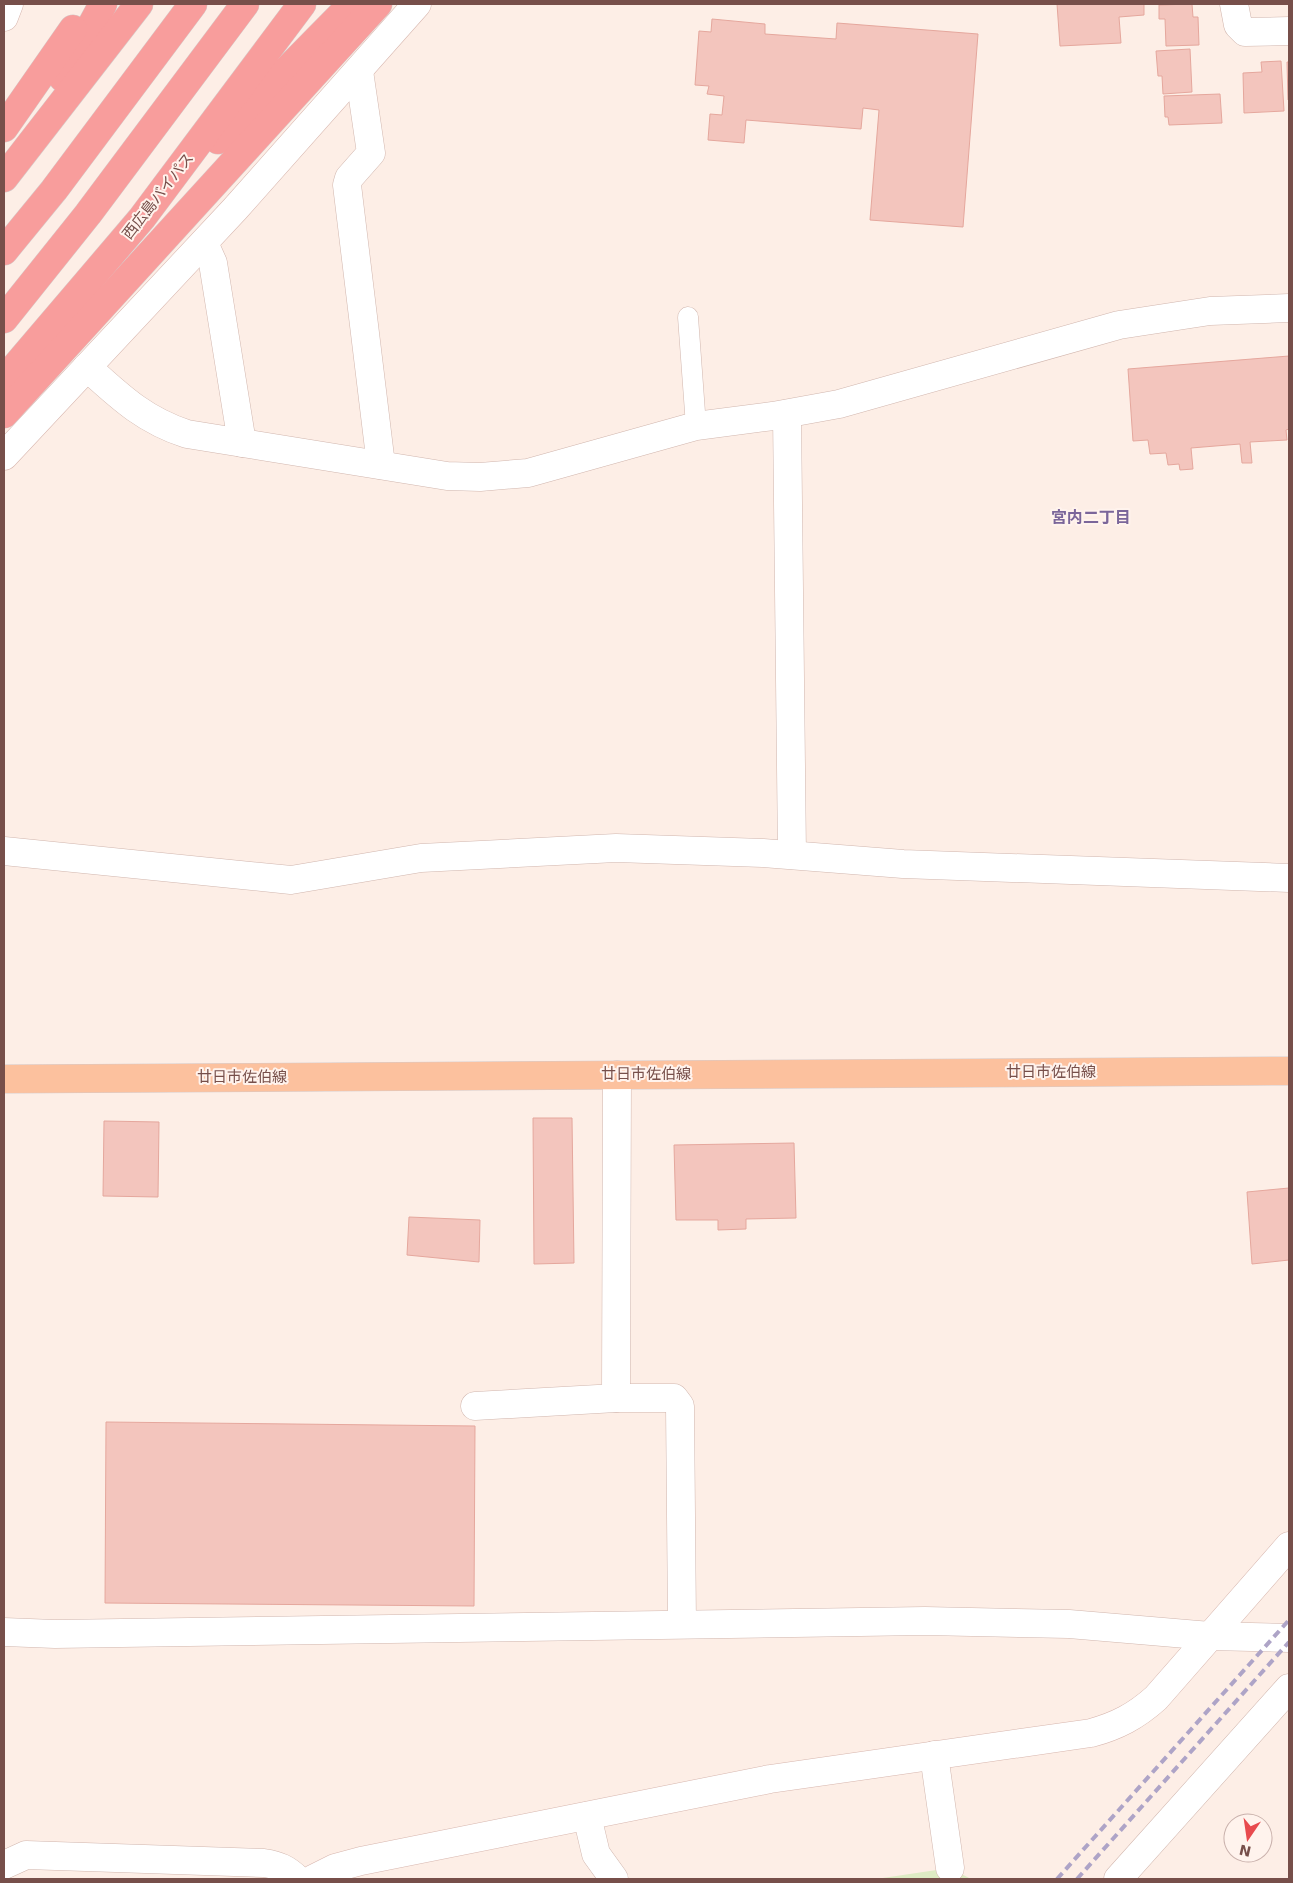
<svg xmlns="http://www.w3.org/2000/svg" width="1293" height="1883" viewBox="0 0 1293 1883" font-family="'DejaVu Sans','Noto Sans JP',sans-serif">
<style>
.green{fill:#deebc4}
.building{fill:#f3c5bd;stroke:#e5a79d}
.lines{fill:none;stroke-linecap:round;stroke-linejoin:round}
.lane-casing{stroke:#d1b6ae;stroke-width:21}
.street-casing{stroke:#d1b6ae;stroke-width:29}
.secondary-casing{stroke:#d7b6ae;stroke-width:29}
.primary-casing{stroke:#d6cac9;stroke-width:29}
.highway-casing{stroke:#d6cac9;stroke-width:29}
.lane{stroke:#fff;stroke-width:20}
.street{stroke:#fff;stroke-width:28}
.secondary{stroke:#fff;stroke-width:28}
.primary{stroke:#fcc19e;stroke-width:28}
.highway{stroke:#f89d9c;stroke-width:28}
.rail{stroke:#aea4c7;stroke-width:4;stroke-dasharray:8 5;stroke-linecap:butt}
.labels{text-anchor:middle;stroke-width:4;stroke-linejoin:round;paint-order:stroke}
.street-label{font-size:15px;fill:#774f4a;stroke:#fff3ed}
.neighbourhood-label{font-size:16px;font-weight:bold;fill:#7b669a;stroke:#fff3ed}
</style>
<rect width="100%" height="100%" fill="#fdeee6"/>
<path class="green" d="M950,1868L971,1879H876Z"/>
<g class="building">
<path d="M1057,4H1144V15L1119,17L1121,43L1060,46Z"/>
<path d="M1192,4L1193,17H1198L1199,45L1166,46L1165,19H1159V5Z"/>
<path d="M712,19L765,24V34L836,39L837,23L978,34L963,227L870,220L879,110L863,108L861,129L746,120L744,143L708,140L710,114L722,115L724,96L707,94L709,86L695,85L699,31L711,32Z"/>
<path d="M1190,49L1192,92L1163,94L1162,76H1158L1156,51Z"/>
<path d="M1281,61L1284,111L1244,113L1243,73L1262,72L1261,62Z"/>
<path d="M1287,62H1289V100H1288Z"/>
<path d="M1220,94L1222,123L1169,125L1168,117H1165L1164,96Z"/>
<path d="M1289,356V429L1286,430L1287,440L1250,442L1252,463H1242L1240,444L1191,448L1193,469L1180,470L1179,464L1168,465L1166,453L1150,454L1148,440L1133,441L1128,369Z"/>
<path d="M533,1118H572L574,1263L534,1264Z"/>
<path d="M104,1121L159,1122L158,1197L103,1196Z"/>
<path d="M794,1143L796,1218L746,1219V1229L718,1230V1220H676L674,1145Z"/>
<path d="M1289,1188V1260L1252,1264L1247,1192Z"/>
<path d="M409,1217L480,1220L479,1262L407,1255Z"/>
<path d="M106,1422L475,1426L474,1606L105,1603Z"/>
</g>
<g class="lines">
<g class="lane-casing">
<path id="lane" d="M688,317L696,426"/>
</g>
<g class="street-casing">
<g id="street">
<path d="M1234,4L1238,25L1245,32L1289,31"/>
<path d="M359,71L371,153L349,178L347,185L381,465"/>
<path d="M204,243L213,263L242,443"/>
<path d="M87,367C120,397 144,420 187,434L447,476L480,477L528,473L696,426L773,416L839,404L1119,325L1210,311L1289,308"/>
<path d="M787,414L792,855"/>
<path d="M4,851L291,880L421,858L616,848L763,853L903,864L1289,878"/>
<path d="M616,1398L617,1075"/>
<path d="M475,1406L616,1398H674L680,1406L682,1624"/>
<path d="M4,1632L55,1634L925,1621L1069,1624L1210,1636L1289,1638"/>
<path d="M934,1755L950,1868"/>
<path d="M587,1816L596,1854L614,1879"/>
<path d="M4,1865L26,1855L264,1863C278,1865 287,1869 297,1879"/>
<path d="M1118,1879L1289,1688"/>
</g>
</g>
<g class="secondary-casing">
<g id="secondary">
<path d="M4,17L9,4"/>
<path d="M4,456L235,209L417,4"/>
<path d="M313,1879L335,1868L361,1861L770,1779L1091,1733C1117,1726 1136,1716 1156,1698L1289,1546"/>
</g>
</g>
<g class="primary-casing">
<path id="primary" d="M4,1079L1289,1071"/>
</g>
<g class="highway-casing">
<g id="highway">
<path d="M63,78L103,4"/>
<path d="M4,128L73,29"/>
<path d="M218,140L352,4"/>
<path d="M4,178L139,4"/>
<path d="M4,251L54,190L193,4"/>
<path d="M4,319L88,214L245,4"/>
<path d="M4,380L142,218L302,4"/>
<path d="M4,414L378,4"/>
</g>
</g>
<use href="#lane" class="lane"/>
<use href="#street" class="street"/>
<use href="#secondary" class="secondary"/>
<use href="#primary" class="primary"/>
<use href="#highway" class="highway"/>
<g class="rail">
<path d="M1057,1879L1289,1620"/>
<path d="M1077,1879L1289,1642"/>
</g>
</g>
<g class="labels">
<g class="street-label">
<text transform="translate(158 196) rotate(-52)" y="5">西広島バイパス</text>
<text x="1051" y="1077">廿日市佐伯線</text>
<text x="646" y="1079">廿日市佐伯線</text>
<text x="242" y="1082">廿日市佐伯線</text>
</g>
<g class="neighbourhood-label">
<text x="1091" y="523">宮内二丁目</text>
</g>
</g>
<rect width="1293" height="1883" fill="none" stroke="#774f4a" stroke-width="10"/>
<g transform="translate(1248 1838) rotate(193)"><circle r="24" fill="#fff3ed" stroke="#c9b1ac"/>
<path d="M0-4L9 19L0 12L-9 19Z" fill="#e84a4e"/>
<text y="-8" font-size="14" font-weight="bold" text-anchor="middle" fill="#774f4a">N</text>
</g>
</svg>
